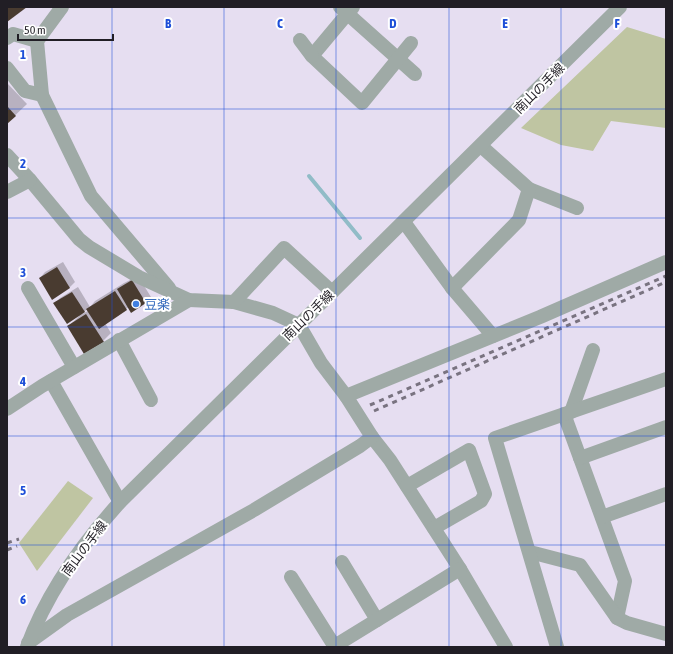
<svg xmlns="http://www.w3.org/2000/svg" width="673" height="654" viewBox="0 0 673 654" font-family="'Asap Condensed','Noto Sans JP',sans-serif">
<style>
.green{fill:#bfc5a2}
.shadow{fill:#0003;fill-rule:evenodd}
.lines{fill:none;stroke-linecap:round;stroke-linejoin:round}
.stream{stroke:#91bcc7;stroke-width:4}
.building{fill:#493b30}
.minor{stroke:#9faaa6;stroke-width:14}
.rail{stroke:#797380;stroke-width:3;stroke-dasharray:5 5;stroke-linecap:butt}
.grid{fill:none;stroke:#1d4ed8;stroke-width:1;stroke-opacity:0.55}
.shop-dot{fill:#3f7fe0;stroke:#fff;stroke-width:1.5}
.labels{text-anchor:middle;stroke-width:4;stroke-linejoin:round;paint-order:stroke}
.street-label{font-size:13px;fill:#211e25;stroke:#fff}
.shop-label{font-size:13px;fill:#366cbe;stroke:#fff;text-anchor:start}
.grid-label{font-size:13px;text-anchor:middle;font-weight:bold;fill:#1d4ed8;stroke:#fff;stroke-width:4;stroke-linejoin:round;paint-order:stroke}
</style>
<rect width="100%" height="100%" fill="#e6def1"/>
<g class="green">
<path d="M627,27L666,39V128L611,121L593,151L561,145L521,128Z"/>
<path d="M68,481L93,498L37,571L19,543Z"/>
</g>
<g class="shadow">
<path d="M7,83L27,104L7,123Z"/>
<path d="M63,262L75,282L69,288L40,278L45,272Z"/>
<path d="M138,276L151,297L146,303L129,307L105,323L111,333L103,341L69,326L79,316L55,303L60,298L78,287L90,307L95,301L124,283ZM87,309L88,311L82,314Z"/>
</g>
<g class="lines">
<path class="stream" d="M309,176L360,238"/>
</g>
<g class="building">
<path d="M7,7H27L7,22Z"/>
<path d="M7,106L16,116L7,124Z"/>
<path d="M57,267L70,288L52,300L39,278Z"/>
<path d="M132,280L146,303L131,313L117,289Z"/>
<path d="M115,291L127,310L99,329L86,309Z"/>
<path d="M72,292L85,312L67,324L53,303Z"/>
<path d="M86,314L104,342L84,354L67,326Z"/>
</g>
<g class="lines">
<g class="minor">
<path d="M62,7L37,41L42,95L91,196L169,288"/>
<path d="M340,7L415,74"/>
<path d="M353,7L312,56L362,103L411,43"/>
<path d="M7,38L13,34L37,41"/>
<path d="M300,40L312,56"/>
<path d="M7,68L25,91L42,95"/>
<path d="M7,155L30,180L79,239L89,247L139,277L189,300L234,302L273,313L299,325L321,363L346,396L372,437L390,460L460,569L506,647"/>
<path d="M529,189L577,208"/>
<path d="M7,192L30,180"/>
<path d="M404,222L452,288L493,336"/>
<path d="M28,288L74,367"/>
<path d="M452,288L519,220L529,189L481,146"/>
<path d="M234,302L284,248L332,292"/>
<path d="M119,340L151,400"/>
<path d="M51,381L120,502"/>
<path d="M346,396L540,317L666,262"/>
<path d="M7,409L42,386L189,300"/>
<path d="M571,412L593,350"/>
<path d="M564,414L625,581L617,618"/>
<path d="M580,458L666,427"/>
<path d="M407,486L469,450L485,494L481,501L434,528"/>
<path d="M602,517L666,494"/>
<path d="M530,552L580,565L617,618L627,623L666,634"/>
<path d="M342,562L377,620"/>
<path d="M291,577L335,647"/>
<path d="M28,643L67,615L254,510L360,446L372,437"/>
<path d="M27,647C47,592 81,545 120,502L620,7"/>
<path d="M333,647L460,569"/>
<path d="M557,647L495,438L666,379"/>
</g>
<g class="rail">
<path d="M370,405L666,276"/>
<path d="M374,411L666,282"/>
<path d="M7,543L19,539"/>
<path d="M7,550L17,546"/>
</g>
</g>
<path class="grid" d="M112,7V647M224,7V647M336,7V647M449,7V647M561,7V647M7,109H666M7,218H666M7,327H666M7,436H666M7,545H666"/>
<circle class="shop-dot" cx="136" cy="304" r="4"/>
<g class="labels">
<g class="street-label">
<text transform="translate(539 88) rotate(-45)" y="5">南山の手線</text>
<text transform="translate(308 315) rotate(-44)" y="5">南山の手線</text>
<text transform="translate(84 548) rotate(-53)" y="5">南山の手線</text>
</g>
<g class="shop-label">
<text x="144" y="309">豆楽</text>
</g>
</g>
<g class="grid-label">
<text x="168" y="28">B</text>
<text x="280" y="28">C</text>
<text x="393" y="28">D</text>
<text x="505" y="28">E</text>
<text x="617" y="28">F</text>
<text x="23" y="59">1</text>
<text x="23" y="168">2</text>
<text x="23" y="277">3</text>
<text x="23" y="386">4</text>
<text x="23" y="495">5</text>
<text x="23" y="604">6</text>
</g>
<rect width="673" height="654" fill="none" stroke="#211e25" stroke-width="16"/>
<path d="M18 34v6h95v-6" fill="none" stroke="#211e25" stroke-width="2"/>
<text x="24" y="34" font-size="12" fill="#211e25" stroke="#ffffff" stroke-width="3" paint-order="stroke">50 m</text>
</svg>
